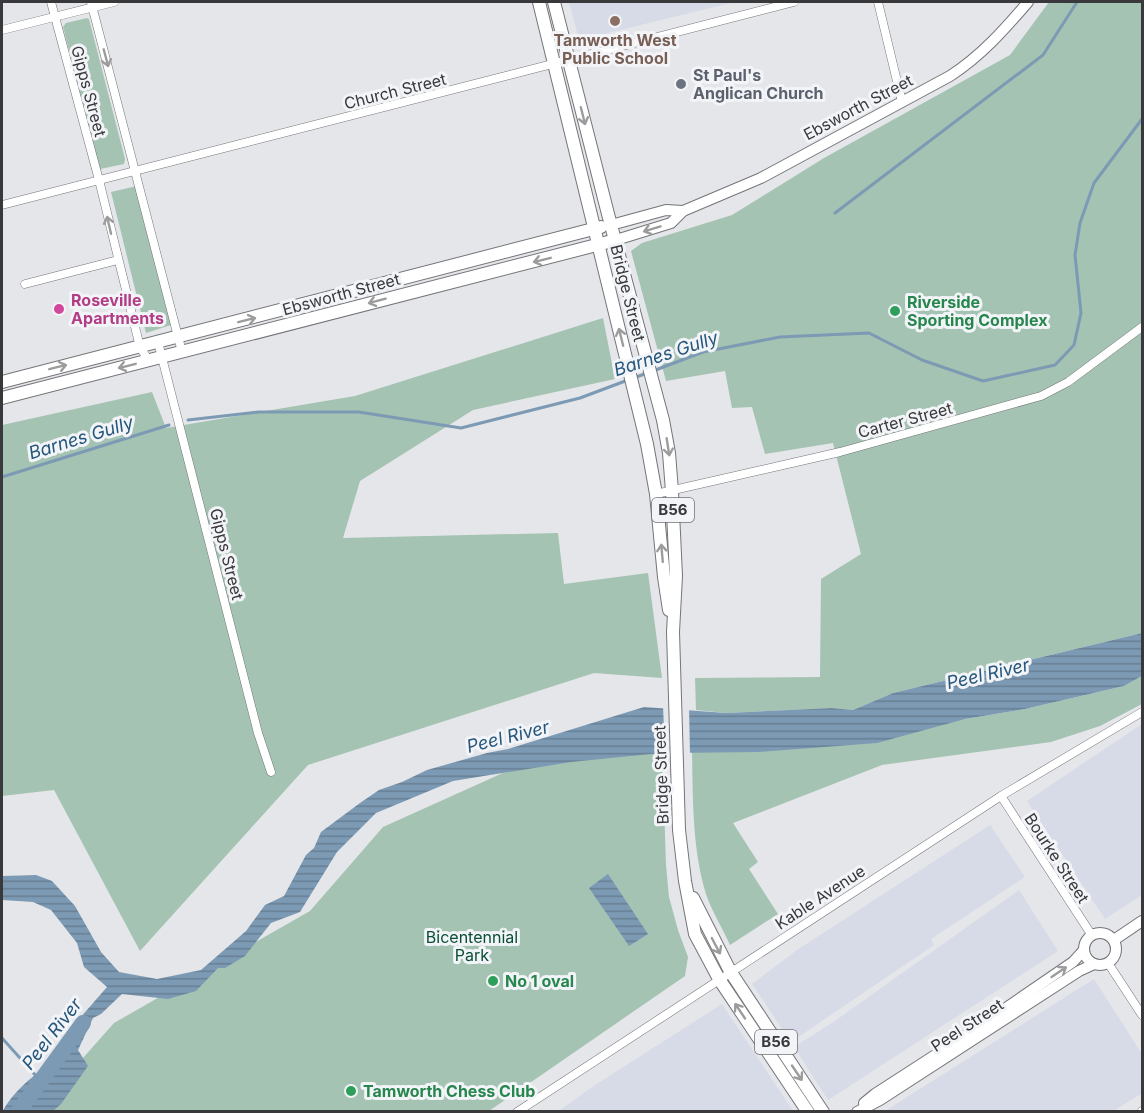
<svg xmlns="http://www.w3.org/2000/svg" width="1144" height="1113" viewBox="0 0 1144 1113" font-family="Inter,sans-serif">
<style>
.built{fill:#d7dbe7}
.park{fill:#a4c3b2}
.water{fill:url(#water-rules)}
.pier{fill:#e5e6ea}
.lines{fill:none;stroke-linecap:round;stroke-linejoin:round}
.stream{stroke:#7c9ab4;stroke-width:3}
.river{stroke:#7c9ab4;stroke-width:16}
.street-casing{stroke:#747579;stroke-width:9}
.secondary-casing{stroke:#747579;stroke-width:12}
.primary-casing{stroke:#747579;stroke-width:14}
.street{stroke:#fff;stroke-width:8}
.secondary{stroke:#fff;stroke-width:10}
.primary{stroke:#fff;stroke-width:12}
.oneway{stroke:#9c9c9d}
.education-dot{fill:#8d6e63;stroke:#f2f4f8;stroke-width:2}
.worship-dot{fill:#6b7280;stroke:#f2f4f8;stroke-width:2}
.hotel-dot{fill:#d1479c;stroke:#f2f4f8;stroke-width:2}
.leisure-dot{fill:#2e9e5b;stroke:#f2f4f8;stroke-width:2}
.labels{text-anchor:middle;stroke-width:6;stroke-linejoin:round;paint-order:stroke}
.shield{fill:#f2f4f8;stroke:#707174;stroke-width:1.5}
.shield-label{font-size:15px;font-weight:bold;fill:#39393b}
.education-label{font-size:16px;font-weight:bold;fill:#785e54;stroke:#f2f4f8}
.worship-label{font-size:16px;font-weight:bold;fill:#5b616d;stroke:#f2f4f8;text-anchor:start}
.street-label{font-size:16px;fill:#39393b;stroke:#f2f4f8}
.hotel-label{font-size:16px;font-weight:bold;fill:#b23c85;stroke:#f2f4f8;text-anchor:start}
.leisure-label{font-size:16px;font-weight:bold;fill:#27864d;stroke:#f2f4f8;text-anchor:start}
.park-label{font-size:16px;fill:#074e32;stroke:#f2f4f8}
.water-label{font-size:18px;font-style:italic;fill:#25567b;stroke:#f2f4f8}
</style>
<defs>
<pattern id="water-rules" width="6" height="5" patternUnits="userSpaceOnUse" patternTransform="scale(1.5)"><rect width="6" height="5" fill="#7c9ab4"/><path d="M0 2.5h6" fill="none" stroke="#677f94"/></pattern>
</defs>
<rect width="100%" height="100%" fill="#e5e6ea"/>
<g class="built">
<path d="M569,2H735L579,40Z"/>
<path d="M1142,724V895L1105,919L1027,801Z"/>
<path d="M990,825L1025,877L931,939L934,945L791,1042L752,984L797,950Z"/>
<path d="M1019,890L1058,951L828,1100L794,1047L832,1023Z"/>
<path d="M1094,979L1142,1054L1141,1094L1113,1111H885Z"/>
<path d="M722,1004L793,1111H559L592,1087Z"/>
</g>
<g class="park">
<path d="M1049,2H1142V633L893,693L853,710L832,708L726,713L696,710L695,678L820,677L821,579L861,554L833,443L765,454L752,407L732,408L725,371L666,381L631,251L642,243L732,215L824,158L1010,55Z"/>
<path d="M87,18L89,19L125,159L124,164L100,169L63,27L66,23Z"/>
<path d="M137,186L171,325L146,333L111,192Z"/>
<path d="M603,318L615,379L473,410L360,481L343,538L558,533L564,584L648,573L662,678L594,673L308,765L140,951L54,790L2,796V425L152,392L166,428L355,396Z"/>
<path d="M1142,676V704L1100,726L1051,742L882,765L733,823L758,862L749,869L778,914L730,945C723,929 712,912 706,894C692,848 693,799 692,752L965,719L1025,709L1124,686Z"/>
<path d="M662,742L666,865L669,897L678,930L688,957L685,976L489,1111L35,1112L114,1023L310,911L383,827L534,759Z"/>
</g>
<g class="water">
<path d="M1142,633V676L1124,686L1025,709L965,719L877,743L759,752L661,753L571,762L453,781L376,813L337,852L300,912L271,923L245,956L225,968H218L196,991L168,999L122,994L101,1014L93,1018L78,1050L88,1066L61,1104L53,1111L2,1112C18,1084 44,1067 71,1052L70,1038L80,1018L107,987L84,967L77,943L51,910L33,902L2,900V876L36,875L52,881L75,906L101,952L119,972L157,979L201,970L246,931L265,905L284,896L306,855L314,848L321,832L360,803L379,790L402,782L427,770L487,753L508,749L644,707L726,713L832,708L853,710L893,693Z"/>
<path d="M608,874L648,934L629,946L589,888Z"/>
</g>
<path class="pier" d="M663,705L689,707L690,755L665,756Z"/>
<g class="lines">
<g class="stream">
<path d="M835,213L1043,55L1077,2"/>
<path d="M653,371L703,352L780,337L869,333L922,360L983,381L1055,365L1074,345L1081,313L1075,255L1080,223L1094,183L1142,119"/>
<path d="M634,378L647,373"/>
<path d="M188,420L259,412H359L461,428L580,398L628,380"/>
<path d="M2,477L169,425"/>
<path d="M2,1038L37,1077"/>
</g>
<path class="river" d="M18,1112L83,1023"/>
<g class="street-casing">
<g id="street">
<path d="M51,2L99,180L140,347L149,361"/>
<path d="M91,2L182,352"/>
<path d="M878,2L902,102"/>
<path d="M2,30L114,2"/>
<path d="M2,205L794,2"/>
<path d="M25,284L118,260"/>
<path d="M158,342L258,733L271,772"/>
<path d="M656,494L840,452L1041,396L1068,382L1142,327"/>
<path d="M1001,796L1091,934"/>
<path d="M1108,963L1142,1015"/>
<path d="M517,1112L1001,796L1142,712"/>
<path d="M1142,1112V1111"/>
</g>
</g>
<g class="secondary-casing">
<g id="secondary">
<path d="M611,225L666,210L683,211"/>
<path d="M616,240L671,223L683,211L761,178L950,76C981,56 1004,30 1028,2"/>
<circle cx="1100" cy="949" r="16"/>
<path d="M1114,940L1142,921"/>
<path d="M864,1103L875,1094L974,1030L1073,962L1083,951"/>
<path d="M857,1112L880,1100L1079,971L1094,964"/>
</g>
</g>
<g class="primary-casing">
<g id="primary">
<path d="M539,2L647,444L656,494L664,577L669,610"/>
<path d="M554,2L608,214L663,420L669,453L672,491L676,576L673,632L679,830L685,881L695,934L719,979L808,1112"/>
<path d="M2,382L601,227"/>
<path d="M2,398L616,240"/>
<path d="M693,898L730,971L823,1112"/>
</g>
</g>
<use href="#street" class="street"/>
<use href="#secondary" class="secondary"/>
<use href="#primary" class="primary"/>
</g>
<defs><path id="oneway-shaft" d="M-6 0H5M1.5-3L5.5 0L1.5 3" fill="none" stroke-width="1.6" stroke-linecap="round" stroke-linejoin="round" transform="scale(1.5)"/></defs>
<g class="oneway">
<use href="#oneway-shaft" transform="translate(106 58) rotate(75)"/>
<use href="#oneway-shaft" transform="translate(583 116) rotate(76)"/>
<use href="#oneway-shaft" transform="translate(109 225) rotate(-103)"/>
<use href="#oneway-shaft" transform="translate(652 229) rotate(163)"/>
<use href="#oneway-shaft" transform="translate(542 260) rotate(166)"/>
<use href="#oneway-shaft" transform="translate(377 301) rotate(165)"/>
<use href="#oneway-shaft" transform="translate(247 320) rotate(-14)"/>
<use href="#oneway-shaft" transform="translate(621 337) rotate(-104)"/>
<use href="#oneway-shaft" transform="translate(127 366) rotate(166)"/>
<use href="#oneway-shaft" transform="translate(58 367) rotate(-14)"/>
<use href="#oneway-shaft" transform="translate(668 447) rotate(81)"/>
<use href="#oneway-shaft" transform="translate(662 553) rotate(-95)"/>
<use href="#oneway-shaft" transform="translate(716 946) rotate(62)"/>
<use href="#oneway-shaft" transform="translate(1059 972) rotate(-34)"/>
<use href="#oneway-shaft" transform="translate(740 1011) rotate(-124)"/>
<use href="#oneway-shaft" transform="translate(797 1073) rotate(56)"/>
</g>
<circle class="education-dot" cx="615" cy="21" r="6"/>
<circle class="worship-dot" cx="681" cy="84" r="6"/>
<circle class="hotel-dot" cx="59" cy="309" r="6"/>
<g class="leisure-dot">
<circle cx="895" cy="311" r="6"/>
<circle cx="493" cy="981" r="6"/>
<circle cx="351" cy="1091" r="6"/>
</g>
<g class="labels">
<g class="shield">
<rect x="652" y="498" width="42" height="24" rx="4.5"/>
<rect x="755" y="1030" width="42" height="24" rx="4.5"/>
</g>
<g class="shield-label">
<text x="673" y="515">B56</text>
<text x="776" y="1047">B56</text>
</g>
<g class="education-label">
<text x="615" y="46">Tamworth West<tspan x="615" dy="18">Public School</tspan></text>
</g>
<g class="worship-label">
<text x="693" y="81">St Paul's<tspan x="693" dy="18">Anglican Church</tspan></text>
</g>
<g class="street-label">
<text transform="translate(89 91) rotate(75)" y="6">Gipps Street</text>
<text transform="translate(395 91) rotate(-14)" y="6">Church Street</text>
<text transform="translate(858 107) rotate(-28)" y="6">Ebsworth Street</text>
<text transform="translate(628 293) rotate(76)" y="6">Bridge Street</text>
<text transform="translate(341 294) rotate(-15)" y="6">Ebsworth Street</text>
<text transform="translate(905 420) rotate(-15)" y="6">Carter Street</text>
<text transform="translate(227 554) rotate(76)" y="6">Gipps Street</text>
<text transform="translate(661 775) rotate(-92)" y="6">Bridge Street</text>
<text transform="translate(1057 858) rotate(57)" y="6">Bourke Street</text>
<text transform="translate(820 897) rotate(-33)" y="6">Kable Avenue</text>
<text transform="translate(967 1025) rotate(-33)" y="6">Peel Street</text>
</g>
<g class="hotel-label">
<text x="71" y="306">Roseville<tspan x="71" dy="18">Apartments</tspan></text>
</g>
<g class="leisure-label">
<text x="907" y="308">Riverside<tspan x="907" dy="18">Sporting Complex</tspan></text>
<text x="505" y="987">No 1 oval</text>
<text x="363" y="1097">Tamworth Chess Club</text>
</g>
<g class="park-label">
<text x="472" y="943">Bicentennial<tspan x="472" dy="18">Park</tspan></text>
</g>
<g class="water-label">
<text transform="translate(666 354) rotate(-18)" y="6">Barnes Gully</text>
<text transform="translate(81 438) rotate(-17)" y="6">Barnes Gully</text>
<text transform="translate(988 674) rotate(-13)" y="6">Peel River</text>
<text transform="translate(508 737) rotate(-14)" y="6">Peel River</text>
<text transform="translate(52 1034) rotate(-52)" y="6">Peel River</text>
</g>
</g>
<rect width="1144" height="1113" fill="none" stroke="#39393b" stroke-width="6"/>
</svg>
